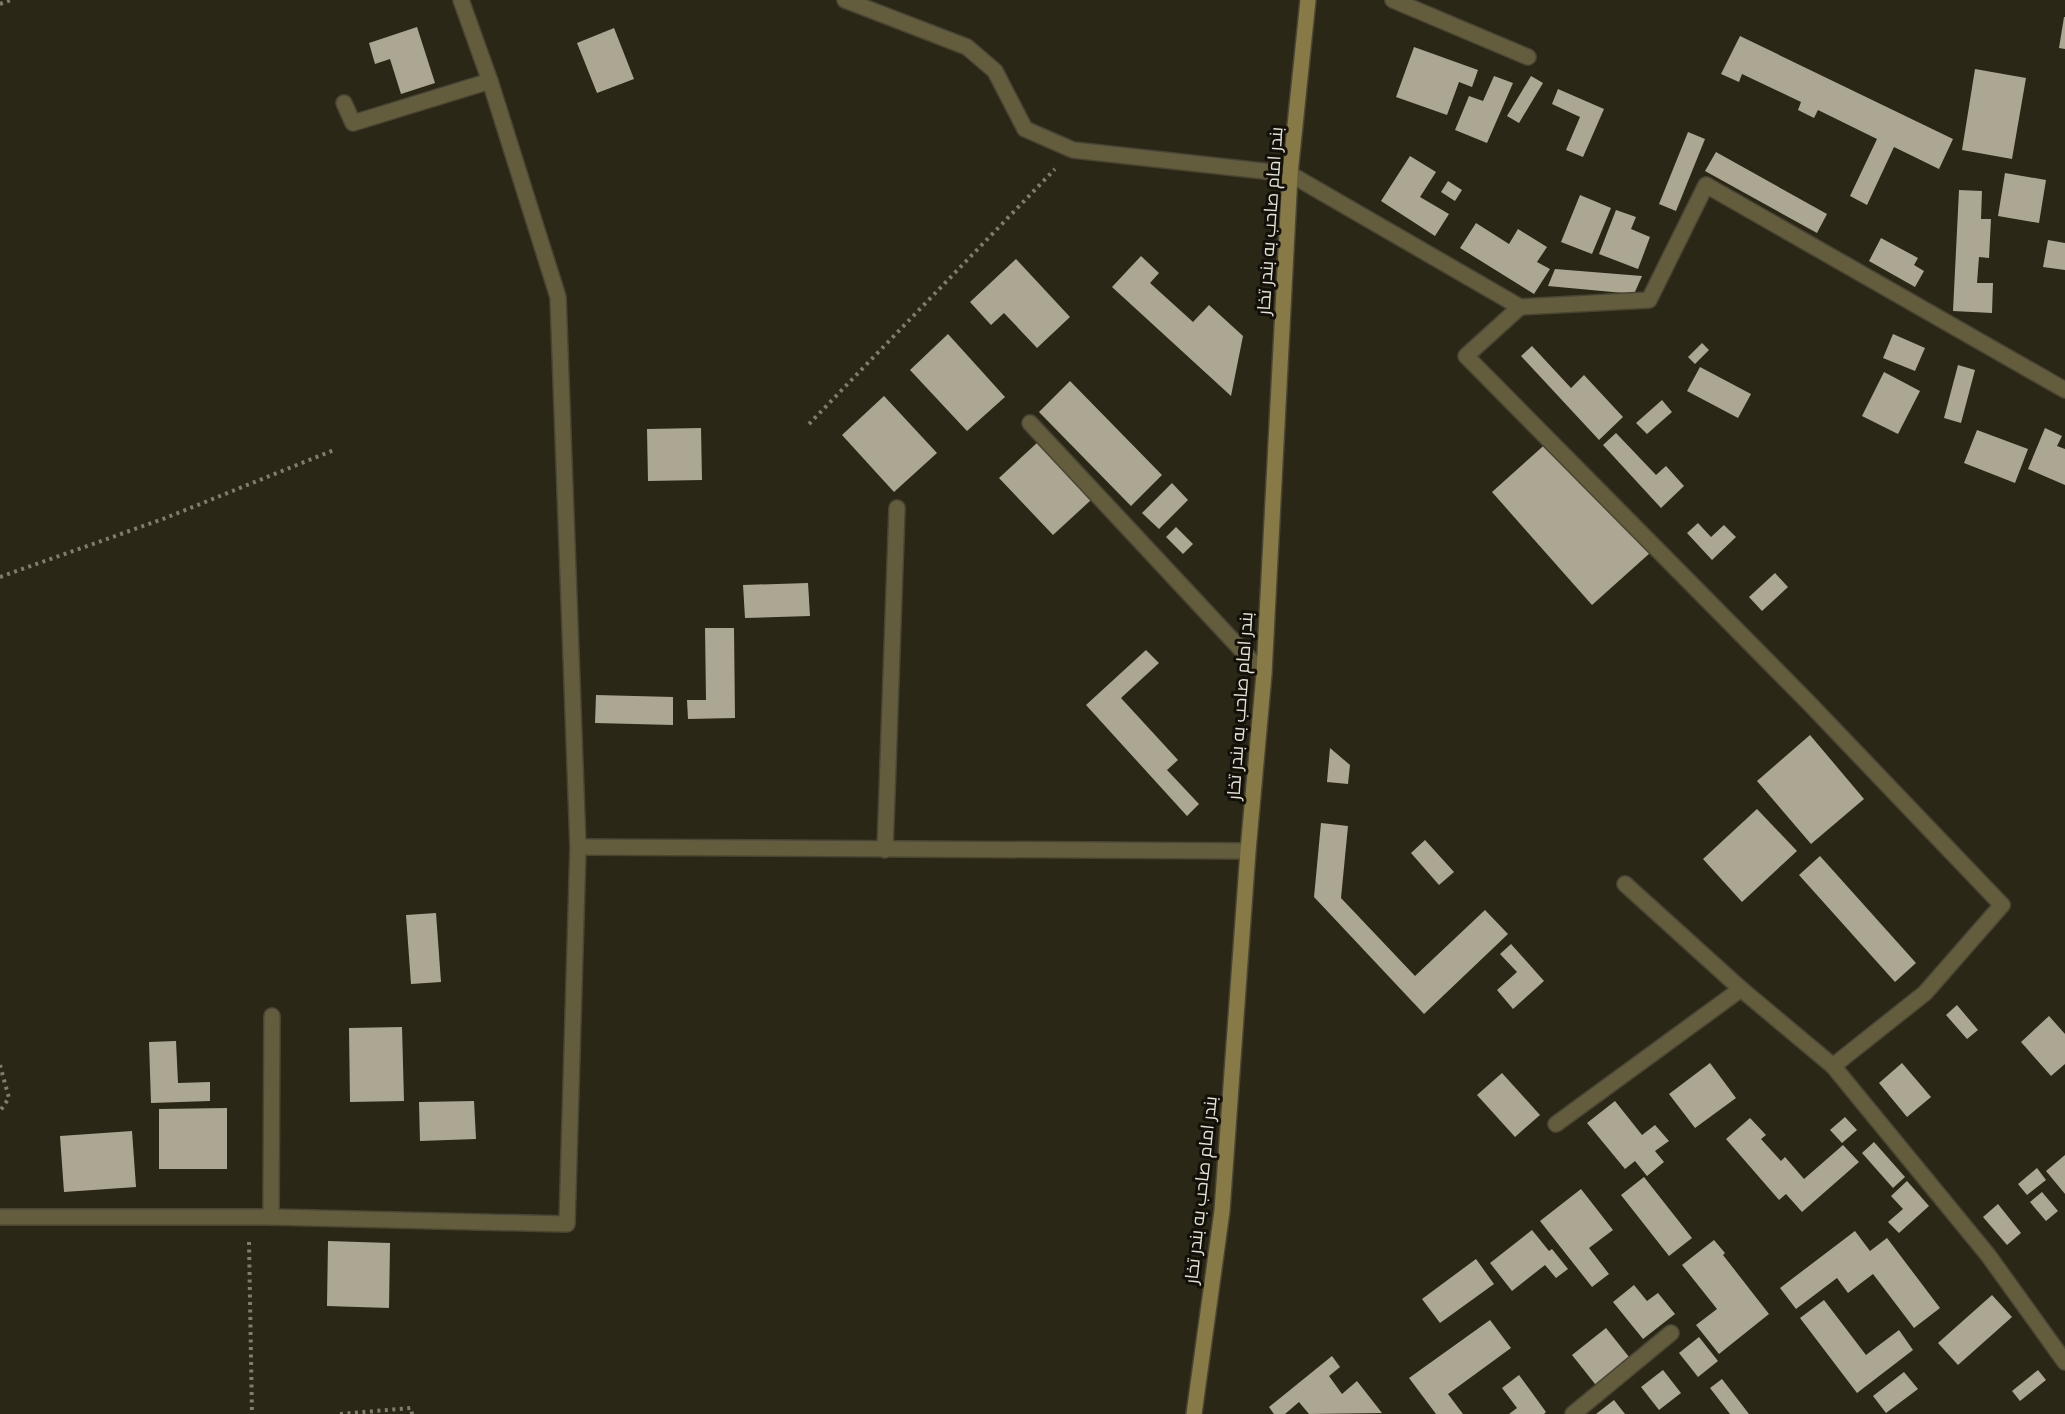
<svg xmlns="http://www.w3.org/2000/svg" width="2065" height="1414" viewBox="0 0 2065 1414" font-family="Overpass,Cairo,sans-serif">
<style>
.building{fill:#aca792}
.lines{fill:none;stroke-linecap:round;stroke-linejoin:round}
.lane-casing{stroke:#494535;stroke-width:18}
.street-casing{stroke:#494535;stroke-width:18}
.secondary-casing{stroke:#494535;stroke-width:18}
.path{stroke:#807c6e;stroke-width:4;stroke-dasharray:3 4.5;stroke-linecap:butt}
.lane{stroke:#645d3d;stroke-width:15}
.street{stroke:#645d3d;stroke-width:15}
.secondary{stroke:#877a46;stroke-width:15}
.labels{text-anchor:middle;stroke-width:6;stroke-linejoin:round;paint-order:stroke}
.street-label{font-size:18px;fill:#e5e3d8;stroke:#121009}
</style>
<rect width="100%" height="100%" fill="#2b2716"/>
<g class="building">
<path d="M2064,17H2065V49L2059,48Z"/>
<path d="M417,27L435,83L401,94L390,59L375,64L369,43Z"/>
<path d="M614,28L634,79L597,93L577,43Z"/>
<path d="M1740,36L1953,139L1939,169L1894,147L1867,205L1850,196L1877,139L1818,110L1814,118L1798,110L1801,102L1742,74L1739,82L1721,74Z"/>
<path d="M1414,47L1478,70L1472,87L1459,82L1447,115L1396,97Z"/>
<path d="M1975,69L2026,78L2012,159L1962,150Z"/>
<path d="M1494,76L1513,83L1487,143L1455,130L1469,96L1483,101Z"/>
<path d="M1531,76L1543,83L1519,123L1507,116Z"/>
<path d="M1558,89L1604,109L1583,157L1566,150L1580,117L1552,104Z"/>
<path d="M1688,132L1705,139L1676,211L1659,204Z"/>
<path d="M1716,152L1827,214L1817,233L1705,171Z"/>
<path d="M1410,156L1436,172L1420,197L1449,214L1435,236L1381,201Z"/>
<path d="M2005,173L2046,180L2039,223L1998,216Z"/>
<path d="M1448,181L1462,190L1455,201L1441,192Z"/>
<path d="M1959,190L1982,191L1981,219H1991L1989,258L1979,257L1977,283H1993L1992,313L1953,311Z"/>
<path d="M1580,195L1611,208L1592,254L1561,242Z"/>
<path d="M1616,210L1636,217L1631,229L1650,237L1638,269L1599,254Z"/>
<path d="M1476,223L1509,244L1518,229L1547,247L1537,262L1550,269L1534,294L1460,248Z"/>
<path d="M1881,238L1918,258L1914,265L1924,271L1915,287L1869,261Z"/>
<path d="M2048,240L2065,243V270L2043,267Z"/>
<path d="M1141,256L1159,273L1150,283L1193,322L1209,305L1243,336L1231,396L1112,287Z"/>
<path d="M1016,259L1070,317L1037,348L1004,313L991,325L970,302Z"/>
<path d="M1555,269L1642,276L1634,294L1548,286Z"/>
<path d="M948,334L1005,397L967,431L910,370Z"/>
<path d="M1893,334L1925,348L1915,371L1883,358Z"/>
<path d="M1702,343L1709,350L1695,364L1688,357Z"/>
<path d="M1532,346L1571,388L1584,375L1623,417L1599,440L1521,356Z"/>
<path d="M1958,365L1975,370L1961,423L1944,418Z"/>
<path d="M1700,367L1751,394L1738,418L1687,391Z"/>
<path d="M1884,372L1920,391L1898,434L1862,416Z"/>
<path d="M1070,381L1162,475L1131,506L1039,412Z"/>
<path d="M884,396L937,453L894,492L842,435Z"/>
<path d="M1662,400L1672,412L1647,434L1636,423Z"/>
<path d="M701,428L702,480L648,481L647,429Z"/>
<path d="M2045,428L2062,436L2057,446L2065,449V485L2028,469Z"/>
<path d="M1977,430L2028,449L2015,483L1964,463Z"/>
<path d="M1616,433L1656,475L1666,466L1684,486L1661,508L1603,445Z"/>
<path d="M1550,440L1650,553L1592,605L1492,492Z"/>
<path d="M1038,442L1091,500L1053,535L999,478Z"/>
<path d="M1172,483L1188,500L1159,529L1142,513Z"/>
<path d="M1698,523L1711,537L1724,525L1736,537L1712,560L1687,533Z"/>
<path d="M1176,527L1193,544L1183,554L1166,537Z"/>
<path d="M1775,573L1788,587L1762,611L1749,597Z"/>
<path d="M808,583L810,616L745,618L743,585Z"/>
<path d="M705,628H734L735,718L688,719L687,700H706Z"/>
<path d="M1146,650L1159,663L1121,698L1178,760L1167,770L1199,804L1187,816L1086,705Z"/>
<path d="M596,695L673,697V725L595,723Z"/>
<path d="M1810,735L1864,799L1811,844L1757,781Z"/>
<path d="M1330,748L1350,765L1348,784L1327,782Z"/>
<path d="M1757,809L1797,851L1742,902L1703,859Z"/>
<path d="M1321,823L1348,826L1341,898L1415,976L1485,910L1508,934L1424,1014L1314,897Z"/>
<path d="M1425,840L1454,872L1439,885L1411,853Z"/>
<path d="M1820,856L1916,963L1895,982L1799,875Z"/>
<path d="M436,913L441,982L411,984L406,915Z"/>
<path d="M1511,944L1544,981L1513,1009L1497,990L1517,972L1500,954Z"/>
<path d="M1957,1005L1978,1030L1967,1039L1946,1015Z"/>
<path d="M2049,1016L2065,1034V1064L2051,1076L2021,1042Z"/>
<path d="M402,1027L404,1101L350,1102L349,1028Z"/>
<path d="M176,1041L178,1083L210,1082V1101L151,1103L149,1042Z"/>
<path d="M1710,1063L1736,1098L1695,1128L1669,1094Z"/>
<path d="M1902,1063L1931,1097L1907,1117L1879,1083Z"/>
<path d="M1502,1073L1540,1115L1515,1137L1477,1095Z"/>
<path d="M474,1101L476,1139L420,1141L419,1102Z"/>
<path d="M1615,1101L1642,1135L1655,1125L1669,1141L1655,1151L1664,1162L1647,1176L1635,1161L1625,1169L1587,1123Z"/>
<path d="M227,1108V1169H159V1109Z"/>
<path d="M1845,1117L1857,1130L1842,1143L1830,1130Z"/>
<path d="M1750,1118L1766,1135L1761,1139L1781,1161L1785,1157L1804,1179L1843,1145L1859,1162L1802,1212L1786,1194L1779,1200L1726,1139Z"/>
<path d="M132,1131L136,1187L64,1192L60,1136Z"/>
<path d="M1874,1142L1905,1177L1893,1188L1862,1153Z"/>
<path d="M2065,1155V1194L2046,1171Z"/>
<path d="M2037,1168L2046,1180L2027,1195L2018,1184Z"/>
<path d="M1644,1177L1692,1238L1669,1256L1621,1195Z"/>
<path d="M1907,1181L1929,1206L1899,1233L1888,1222L1903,1209L1891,1196Z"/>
<path d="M1581,1189L1613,1230L1589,1248L1609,1274L1592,1287L1540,1221Z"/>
<path d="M2042,1192L2058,1211L2046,1221L2030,1202Z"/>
<path d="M1998,1204L2021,1233L2007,1245L1983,1217Z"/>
<path d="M1532,1230L1549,1251L1552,1249L1568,1269L1556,1278L1545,1265L1512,1291L1490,1263Z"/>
<path d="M1855,1231L1870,1251L1887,1238L1940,1308L1914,1328L1873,1274L1848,1293L1837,1278L1796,1309L1780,1288Z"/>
<path d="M1714,1240L1725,1253L1723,1255L1769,1314L1719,1354L1696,1325L1717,1309L1682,1265Z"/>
<path d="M328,1241L390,1243L389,1308L327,1306Z"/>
<path d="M1476,1259L1494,1284L1440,1323L1422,1299Z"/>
<path d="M1634,1285L1647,1301L1658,1293L1675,1314L1643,1339L1613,1302Z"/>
<path d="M1992,1295L2012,1317L1958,1365L1938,1343Z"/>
<path d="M1824,1300L1866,1355L1899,1330L1913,1350L1857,1393L1800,1318Z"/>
<path d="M1490,1320L1511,1348L1448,1394L1463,1414H1436L1409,1378Z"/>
<path d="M1606,1328L1633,1362L1599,1389L1572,1355Z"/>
<path d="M1699,1337L1718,1361L1698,1377L1679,1353Z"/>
<path d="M1332,1356L1340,1367L1329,1376L1342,1394L1357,1381L1382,1413L1309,1414L1299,1402L1285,1414H1274L1269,1407Z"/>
<path d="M1663,1370L1681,1393L1659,1410L1641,1387Z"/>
<path d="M2038,1370L2046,1380L2020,1401L2012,1391Z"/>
<path d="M1904,1372L1918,1389L1886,1413L1873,1396Z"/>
<path d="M1519,1375L1546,1412L1544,1414H1509L1517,1408L1502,1388Z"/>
<path d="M1722,1379L1749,1414H1730L1710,1388Z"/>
<path d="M1614,1400L1625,1414H1596Z"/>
</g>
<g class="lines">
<g class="lane-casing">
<g id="lane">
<path d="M1393,0L1528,57"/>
<path d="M344,103L353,123L490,81"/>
<path d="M885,850L897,508"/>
<path d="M1833,1066L1925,993L2002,905"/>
<path d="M1556,1124L1741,989"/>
</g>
</g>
<g class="street-casing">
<g id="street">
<path d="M845,0L967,47L995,71L1025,129L1073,150L1290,174L1520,307L1649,300L1706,185L2065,390"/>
<path d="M1520,307L1466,356L1808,702L2002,905"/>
<path d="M1030,423L1264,674"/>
<path d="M578,847L1248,851"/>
<path d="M1625,884L1741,989L1833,1066L1988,1255L2065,1362"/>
<path d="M0,1217H271L567,1224L578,847L558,297L490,81L461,0"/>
<path d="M271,1217L272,1016"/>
<path d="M1573,1414L1671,1333"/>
</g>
</g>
<g class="secondary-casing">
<path id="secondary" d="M1194,1414L1222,1211L1248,851L1264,674L1290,174L1308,0"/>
</g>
<g class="path">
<path d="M0,4L11,0"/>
<path d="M809,424L1055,169"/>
<path d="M0,577L163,519L334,450"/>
<path d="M0,1065L9,1098L0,1111"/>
<path d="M249,1242L252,1414"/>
<path d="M340,1414L411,1408L412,1414"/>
</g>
<use href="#lane" class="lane"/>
<use href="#street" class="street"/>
<use href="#secondary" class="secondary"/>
</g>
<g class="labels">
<g class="street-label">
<text transform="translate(1270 221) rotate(-86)" y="6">بندر امام صاحب به بندر تخار</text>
<text transform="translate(1240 706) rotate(-86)" y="6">بندر امام صاحب به بندر تخار</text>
<text transform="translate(1201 1190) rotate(-84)" y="6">بندر امام صاحب به بندر تخار</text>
</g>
</g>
</svg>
